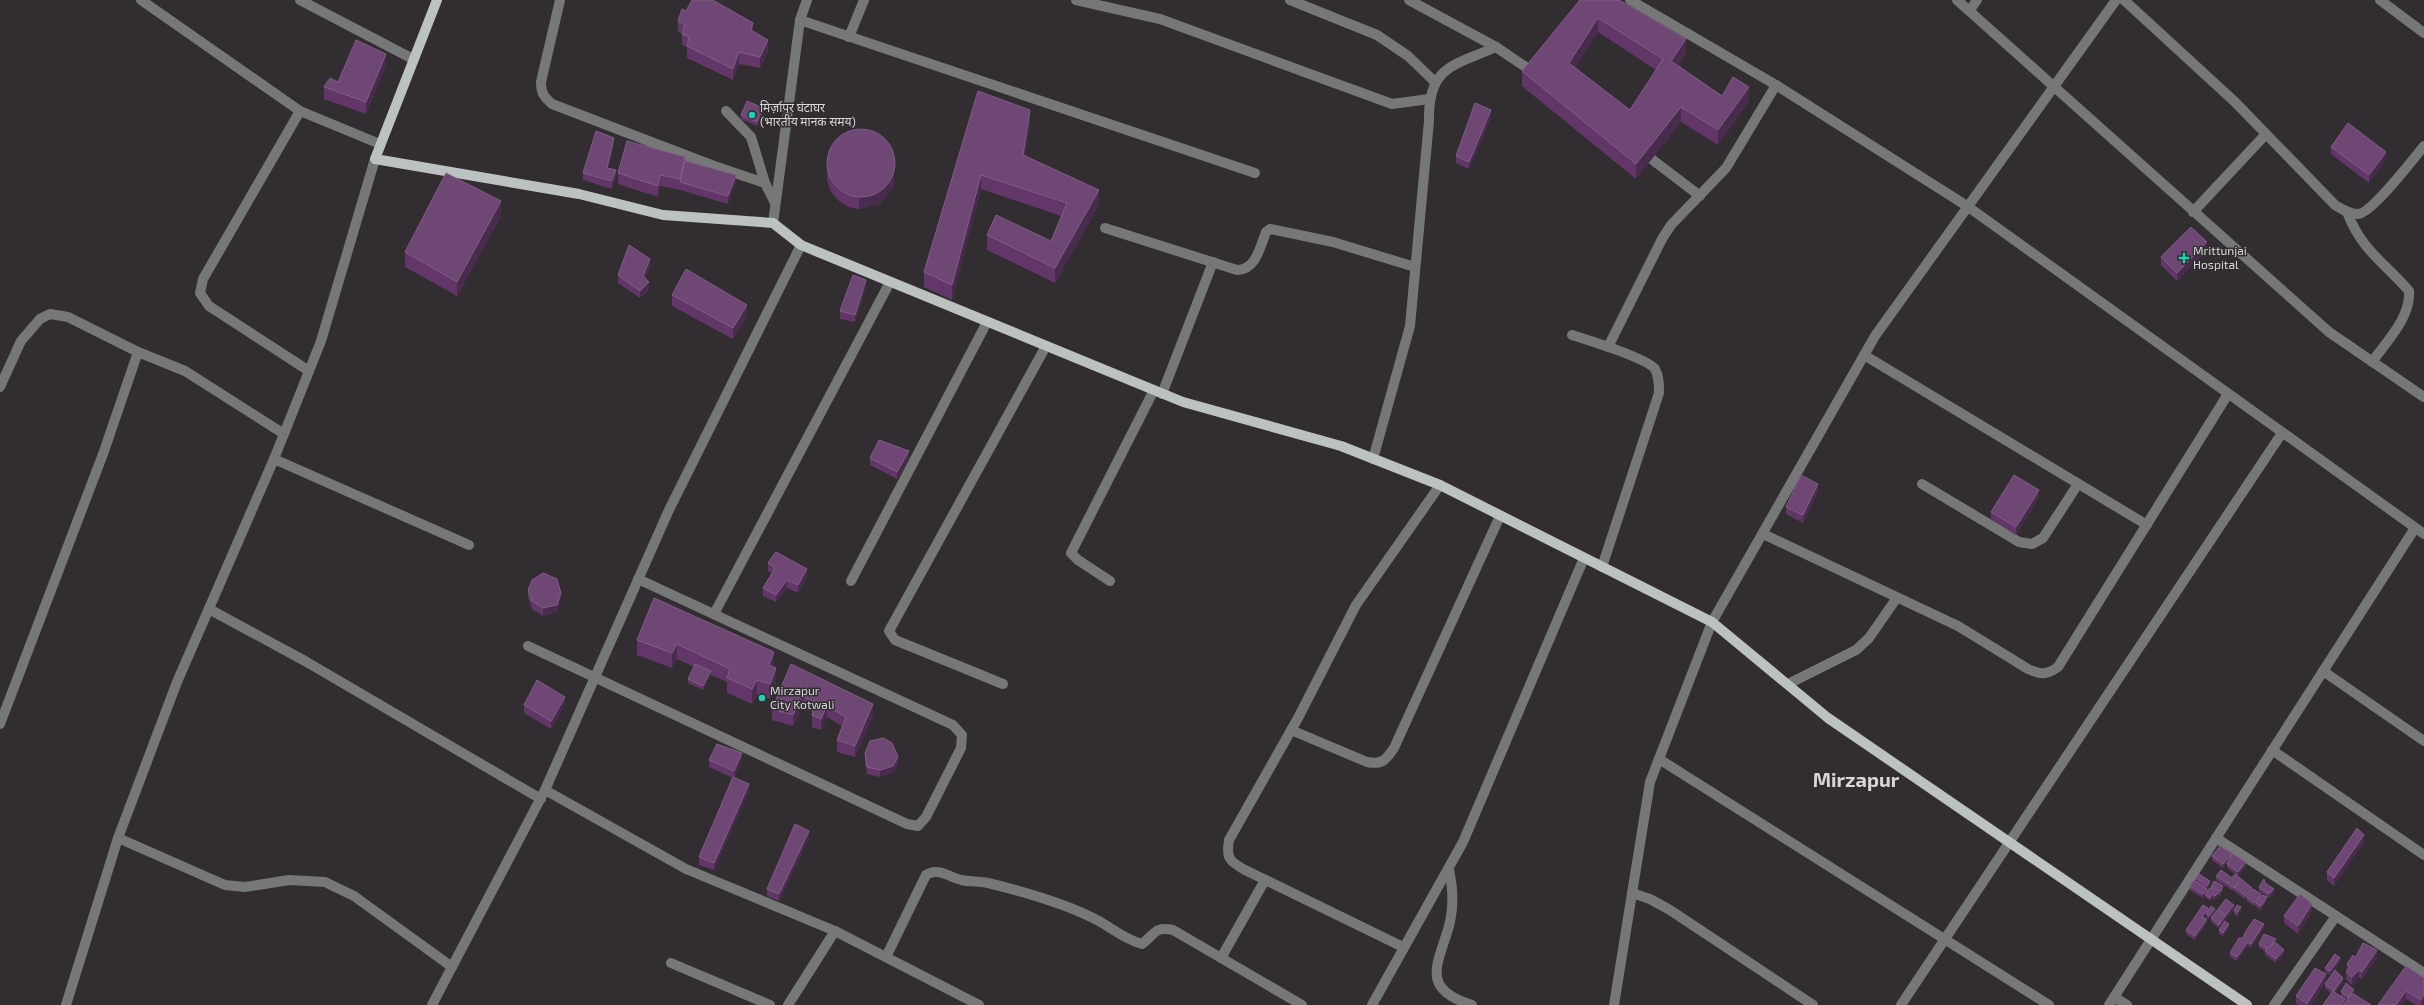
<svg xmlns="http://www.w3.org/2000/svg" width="2424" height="1005" viewBox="0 0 2424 1005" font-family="'Exo 2','Noto Sans Devanagari',sans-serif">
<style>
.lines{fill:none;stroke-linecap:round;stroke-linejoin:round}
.minor{stroke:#757877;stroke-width:10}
.major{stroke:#bcc2c0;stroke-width:10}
.wall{fill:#623668;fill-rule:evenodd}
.shaded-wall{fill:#492b4d}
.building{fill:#6f4774;stroke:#7f5e84;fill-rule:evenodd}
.poi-dot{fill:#1bd5b1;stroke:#312d31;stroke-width:1.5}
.labels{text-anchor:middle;stroke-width:3;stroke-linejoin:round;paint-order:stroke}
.poi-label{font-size:12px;fill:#d9d6d9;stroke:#312d31;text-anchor:start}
.town-label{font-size:20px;font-weight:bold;fill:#d9d6d9;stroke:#312d31}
</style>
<rect width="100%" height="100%" fill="#312d31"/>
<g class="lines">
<g class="minor">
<path d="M141,0L300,111L380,144"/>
<path d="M300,0L413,59"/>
<path d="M560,0L541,82C541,93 544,97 552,104L714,166L765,183L775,203"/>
<path d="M1076,0L1160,19L1392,104L1429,99"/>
<path d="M1290,0L1377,35L1408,56L1435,82"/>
<path d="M1409,0L1496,47L1536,74"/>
<path d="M1630,0L1776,85L1967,206L2424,534"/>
<path d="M1957,0L2329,332L2424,397"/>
<path d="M2124,0L2235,102L2335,205C2342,209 2349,214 2358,214C2372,213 2413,159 2424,146"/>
<path d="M2380,0L2424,33"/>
<path d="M1970,10L1977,0"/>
<path d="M800,20L1255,173"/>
<path d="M849,37L864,0"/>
<path d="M300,111L203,279L200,293L209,306L309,371"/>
<path d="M726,111L751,137L765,183"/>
<path d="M1641,151L1700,196"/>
<path d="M2193,212L2266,134"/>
<path d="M2347,212C2362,251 2383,261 2409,291C2411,317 2387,341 2372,362"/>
<path d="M773,223L800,20L807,0"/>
<path d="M1105,228L1237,270C1256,270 1260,247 1266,232L1270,229L1333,242L1415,267"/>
<path d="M1572,335C1588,340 1647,358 1655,369C1659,376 1659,385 1659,393L1602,567"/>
<path d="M1608,347L1662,239L1671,225L1726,168L1776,85"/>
<path d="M1864,355L2147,525"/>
<path d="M0,387L21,341L40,319L50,314L68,317L138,352L185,371L284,434"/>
<path d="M1162,394L1213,262"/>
<path d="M274,459L469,545"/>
<path d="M1373,459L1410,326L1429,121C1428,66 1453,66 1496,47"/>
<path d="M1922,484L2019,542L2032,544L2043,538L2078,484"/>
<path d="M1763,534L1958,626L2028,669C2041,675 2047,675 2058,667L2228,394"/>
<path d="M851,581L987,322"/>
<path d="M1110,581L1078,560L1071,553L1154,390"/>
<path d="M209,609L305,661L541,799"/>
<path d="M714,614L890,282"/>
<path d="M528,646L907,824L918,826L926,817L961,748L962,735L953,725L638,579"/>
<path d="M2323,671L2424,741"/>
<path d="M1003,684L895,640L889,631L1046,346"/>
<path d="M1788,684L1856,650L1869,638L1896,599"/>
<path d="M0,724L103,454L138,352"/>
<path d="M1291,730L1367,762C1382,765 1386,760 1394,748L1500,516"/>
<path d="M2272,750L2424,855"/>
<path d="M1659,759L2049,1005"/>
<path d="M545,790L686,869L835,931L979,1005"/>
<path d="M118,838L225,885L245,887L289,880L325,882L354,896L452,967"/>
<path d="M2216,838L2424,973"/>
<path d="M1449,870C1453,888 1454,904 1450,922C1440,962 1417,988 1472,1005"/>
<path d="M1632,893L1650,899L1670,910L1813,1005"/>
<path d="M1403,947L1245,870C1229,861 1226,858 1229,840L1298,718L1356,605L1440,485"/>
<path d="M886,957L926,875C938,867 949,877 961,880C970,882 979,881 988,883C1021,891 1063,903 1093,918C1110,926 1123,939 1142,944C1155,934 1155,926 1173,930L1302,1005"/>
<path d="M1221,958L1265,880"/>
<path d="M671,963L770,1005"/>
<path d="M2114,997L2127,1005"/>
<path d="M66,1005L118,838L177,682L274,459L321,341L375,159"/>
<path d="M432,1005L545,790L668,512L801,245"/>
<path d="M788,1005L835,931"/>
<path d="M1372,1005L1463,842L1584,558"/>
<path d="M1614,1005L1650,782L1712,622L1875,336L2116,0"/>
<path d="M1901,1005L2282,433"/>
<path d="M2109,1005L2415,528"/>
<path d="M2274,1005L2336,916"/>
</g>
<path class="major" d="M437,0L375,159L579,194L663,215L773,223L801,245L1183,402L1341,446L1440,485L1712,622L1828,718L2247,1005"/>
</g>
<g class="wall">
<path d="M1580,0L1686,53L1678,65L1722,96L1749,101L1718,145L1681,122L1636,179L1522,86V71ZM1598,32L1656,70L1630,110L1575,68Z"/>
<path d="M678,21L753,32L768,52L760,68L739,64L733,80L687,58V47L682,45V34L678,32Z"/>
<path d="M386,66L366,114L324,99V87L338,82Z"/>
<path d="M978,91L1030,125L1025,156L1099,205L1055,283L987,250V235L1051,241L1061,216L981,189L952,300L924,287V272Z"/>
<path d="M763,112L757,126L741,119V115Z"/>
<path d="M1491,118L1469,169L1456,163V156Z"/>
<path d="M614,146L608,168L616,178L612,189L583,180V173Z"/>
<path d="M2331,147L2386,159L2369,183L2331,154Z"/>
<path d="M685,161L736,182L728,204L680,190L660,186L658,197L618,184V173Z"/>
<path d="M894,165V187L880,204L859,209L848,207L839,201L831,192L827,180V169Z"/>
<path d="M501,216L457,296L405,267V252Z"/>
<path d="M2207,250L2177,281L2161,265V257Z"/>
<path d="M650,267L645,278L649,290L640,298L618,283V275Z"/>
<path d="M866,287L855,322L840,319V311Z"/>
<path d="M672,295L747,316L733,339L672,306Z"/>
<path d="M870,458L909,459L897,479L870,465Z"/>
<path d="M1818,491L1803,523L1786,514V507Z"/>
<path d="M2039,497L2016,535L1991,519V512Z"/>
<path d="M768,563L807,577L798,593L787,588L776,602L763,596V588L772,573L768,571Z"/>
<path d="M528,590L561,600L557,612L543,616L532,609L528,598Z"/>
<path d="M654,598L774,667L776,683L770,699L757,695L752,704L727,693V682L711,675L703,690L688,683V679L694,667L677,659L672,668L637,655V640Z"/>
<path d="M791,664L873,716L855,757L837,752V740L842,726L827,717L821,730L812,727V715L813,712L802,708L793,726L772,720V709Z"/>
<path d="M565,704L551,729L524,713V705Z"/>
<path d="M865,753L898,765L893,773L880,777L867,774L865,760Z"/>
<path d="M709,760H742L734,778L749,791L714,870L699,865V857L733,778L709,767Z"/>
<path d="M809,838L779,901L767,896V889Z"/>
<path d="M2364,842L2334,886L2327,880V872Z"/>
<path d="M2212,856L2246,866L2238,876L2227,868V863L2223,868L2212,860Z"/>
<path d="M2216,876L2232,878L2252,890L2267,901L2261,910L2256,907V905L2255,906L2247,901V898L2246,900L2235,892V890L2234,891L2228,888V886L2227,887L2216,880Z"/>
<path d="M2196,878L2210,885L2207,890V891L2211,889V887L2223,890L2220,896L2218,895V897L2215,900L2213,898L2210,901L2205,897V895L2203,898L2190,890V886L2196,881Z"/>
<path d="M2259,887L2274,893L2269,898L2259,891Z"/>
<path d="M2218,909H2234L2226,919L2225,918V920L2219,928L2211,922V918L2218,911Z"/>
<path d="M2208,910L2215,912L2209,919L2206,917V914L2204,918L2207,923L2195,940L2186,934V930Z"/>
<path d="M2234,910L2241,911L2237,917L2234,914Z"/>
<path d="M2312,911L2298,934L2284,923V916Z"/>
<path d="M2229,928L2223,936L2219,934V930Z"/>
<path d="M2264,928L2251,948L2248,945L2237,961L2230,957V953L2243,938Z"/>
<path d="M2276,943L2284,954L2276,963L2265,955V951L2259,948V944Z"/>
<path d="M2355,958H2377L2362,979L2359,977L2352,985L2346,980L2347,964Z"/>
<path d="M2340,962L2330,975L2325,972V968Z"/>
<path d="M2424,978L2422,1005H2416L2406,999L2401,1005H2378Z"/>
<path d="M2326,981L2311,1005H2298L2296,1003V996Z"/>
<path d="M2343,982L2335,993L2345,1003L2347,1000L2341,996V992L2354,994L2371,1005H2323L2331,993L2325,988V984Z"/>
</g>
<g class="shaded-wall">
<path d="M1598,18V32L1569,78V63Z"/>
<path d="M753,23V34L751,30Z"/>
<path d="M1686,39V53L1671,75V61Z"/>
<path d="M768,40V52L760,68V57Z"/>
<path d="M739,52V64L733,80V69Z"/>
<path d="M386,54V66L366,114V102Z"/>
<path d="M1749,87V101L1718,145V130Z"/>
<path d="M1681,107V122L1636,179V164Z"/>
<path d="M763,108V112L757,126V122Z"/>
<path d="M1030,110V125L1023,170V155Z"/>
<path d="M1491,110V118L1469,169V162Z"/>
<path d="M614,138V146L607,175V168Z"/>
<path d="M2386,152V159L2369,183V175Z"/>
<path d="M894,154V187L880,204L859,209V198Z"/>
<path d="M616,170V178L612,189V181Z"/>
<path d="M660,175V186L658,197V186Z"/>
<path d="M736,175V182L728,204V196Z"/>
<path d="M981,175V189L952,300V285Z"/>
<path d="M1099,190V205L1055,283V268Z"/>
<path d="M501,201V216L457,296V282Z"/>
<path d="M2207,242V250L2177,281V273Z"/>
<path d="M650,259V267L643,283V276Z"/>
<path d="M866,280V287L855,322V315Z"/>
<path d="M649,282V290L640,298V291Z"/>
<path d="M747,305V316L733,339V328Z"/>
<path d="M909,451V459L897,479V472Z"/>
<path d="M1818,484V491L1803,523V515Z"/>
<path d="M2039,490V497L2016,535V527Z"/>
<path d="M807,569V577L798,593V585Z"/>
<path d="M787,580V588L776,602V595Z"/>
<path d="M561,593V600L557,612L543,616V608Z"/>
<path d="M677,644V659L672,668V653Z"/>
<path d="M774,652V667L769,680V665Z"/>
<path d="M776,668V683L770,699V684Z"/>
<path d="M711,671V675L703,690V686Z"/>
<path d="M757,680V695L752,704V689Z"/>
<path d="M565,697V704L551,729V721Z"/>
<path d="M802,697V708L793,726V715Z"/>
<path d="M873,704V716L855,757V746Z"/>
<path d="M827,706V717L821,730V719Z"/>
<path d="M742,753V760L734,779V771Z"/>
<path d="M898,757V765L893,773L880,777V770Z"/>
<path d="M749,784V791L714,870V863Z"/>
<path d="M809,831V838L779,901V894Z"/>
<path d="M2364,835V842L2334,886V878Z"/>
<path d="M2232,854V858L2223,868V864Z"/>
<path d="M2246,862V866L2238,876V872Z"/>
<path d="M2210,881V885L2207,890V893L2205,894V895L2203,898V894L2207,889V886Z"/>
<path d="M2223,886V890L2220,896V892Z"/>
<path d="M2252,888V892L2247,897V898L2246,900V896Z"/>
<path d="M2274,889V893L2269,898V894Z"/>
<path d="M2218,893V897L2215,900V896Z"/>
<path d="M2213,894V898L2210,901V898Z"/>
<path d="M2261,894V898L2256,903L2255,906V903Z"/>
<path d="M2267,897V901L2261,910V906Z"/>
<path d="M2312,904V911L2298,934V926Z"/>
<path d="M2234,905V909L2226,919V915Z"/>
<path d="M2241,907V911L2237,917V913Z"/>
<path d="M2208,908V911L2202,921V917Z"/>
<path d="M2215,909V912L2209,919V916Z"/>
<path d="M2225,916V920L2219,928V925Z"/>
<path d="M2207,919V923L2195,940V936Z"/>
<path d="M2229,924V928L2223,936V933Z"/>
<path d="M2264,924V928L2251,948V944Z"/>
<path d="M2248,942V945L2237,961V957Z"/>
<path d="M2284,950V954L2276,963V959Z"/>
<path d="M2377,950V958L2362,979V972Z"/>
<path d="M2340,958V962L2330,975V971Z"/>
<path d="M2359,970V977L2352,985V977Z"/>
<path d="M2326,974V981L2311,1005H2307V1004Z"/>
<path d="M2343,978V982L2334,995V991Z"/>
<path d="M2406,991V999L2401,1005H2396Z"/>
<path d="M2424,995V1003L2422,1005H2421V1000Z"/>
<path d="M2345,999V1005H2341Z"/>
</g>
<g class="building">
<path d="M692,0H713L753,23L751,30L768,40L760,57L739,52L733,69L687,46L689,37L682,34L685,25L678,21L682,9L686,11Z"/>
<path d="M1580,0H1619L1686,39L1671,61L1722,96L1733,77L1749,87L1718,130L1681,107L1636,164L1522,71ZM1598,18L1663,59L1630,110L1569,63Z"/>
<path d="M356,40L386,54L366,102L324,87L330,78L338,82Z"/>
<path d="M978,91L1030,110L1023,155L1099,190L1055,268L987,235L996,215L1051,241L1067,203L981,175L952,285L924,272Z"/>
<path d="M747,101L763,108L757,122L741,115Z"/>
<path d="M1475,103L1491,110L1469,162L1456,156Z"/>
<path d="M2348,123L2386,152L2369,175L2331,147Z"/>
<circle cx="861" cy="163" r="34"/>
<path d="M596,131L614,138L607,168L616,170L612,181L583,173Z"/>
<path d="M627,141L685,157L680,179L660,175L658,186L618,173Z"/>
<path d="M685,161L736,175L728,196L680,182Z"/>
<path d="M446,173L501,201L457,282L405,252Z"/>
<path d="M2191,227L2207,242L2177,273L2161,257Z"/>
<path d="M629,245L650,259L643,276L649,282L640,291L618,275Z"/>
<path d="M686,269L747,305L733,328L672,295Z"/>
<path d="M853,275L866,280L855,315L840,311Z"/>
<path d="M879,440L909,451L897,472L870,458Z"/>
<path d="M1801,475L1818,484L1803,515L1786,507Z"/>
<path d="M2014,475L2039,490L2016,527L1991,512Z"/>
<path d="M776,552L807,569L798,585L787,580L776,595L763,588L775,568L768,563Z"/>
<path d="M543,573L557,579L561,593L557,605L543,608L532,601L528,590L532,580Z"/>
<path d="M654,598L774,652L769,665L776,668L770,684L757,680L752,689L727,678L730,669L677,644L672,653L637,640Z"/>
<path d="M695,664L711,671L703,686L688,679Z"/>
<path d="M791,664L873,704L855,746L837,740L846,717L827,706L821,719L812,715L815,702L802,697L793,715L772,709Z"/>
<path d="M537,680L565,697L551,721L524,705Z"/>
<path d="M883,738L892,743L898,757L893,766L880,770L867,767L865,753L870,741Z"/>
<path d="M717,744L742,753L734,771L709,760Z"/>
<path d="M733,777L749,784L714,863L699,857Z"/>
<path d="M795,824L809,831L779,894L767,889Z"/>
<path d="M2357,828L2364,835L2334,878L2327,872Z"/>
<path d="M2220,846L2246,862L2238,872L2227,864L2232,854L2223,864L2212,856Z"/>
<path d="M2221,870L2232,878L2235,874L2252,888L2246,896L2235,888L2238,882L2234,888L2228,884L2229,881L2227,883L2216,876Z"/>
<path d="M2199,874L2210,881L2207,886L2196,878Z"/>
<path d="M2264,879L2265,883L2274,889L2269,894L2259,887Z"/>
<path d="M2194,880L2207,889L2203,894L2190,886Z"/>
<path d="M2214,881L2223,886L2220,892L2211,887Z"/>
<path d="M2210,888L2218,893L2215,896L2213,894L2210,898L2205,894Z"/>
<path d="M2253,889L2261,894L2255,903L2247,897Z"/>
<path d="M2300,894L2312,904L2298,926L2284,916Z"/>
<path d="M2262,895L2267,897L2261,906L2256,903Z"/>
<path d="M2226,899L2234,905L2226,915L2218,909Z"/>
<path d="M2203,905L2208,908L2202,917L2207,919L2195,936L2186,930Z"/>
<path d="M2237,905L2241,907L2237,913L2234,910Z"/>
<path d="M2211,906L2215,909L2209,916L2206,913Z"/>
<path d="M2217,910L2225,916L2219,925L2211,918Z"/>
<path d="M2254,919L2264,924L2251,944L2248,942L2237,957L2230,953L2239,938H2243L2245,933Z"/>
<path d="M2225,921L2229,924L2223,933L2219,930Z"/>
<path d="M2264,934L2276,939L2268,949L2259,944Z"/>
<path d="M2275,942L2284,950L2276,959L2265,951Z"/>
<path d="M2363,943L2377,950L2362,972L2359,970L2352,977L2346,972L2350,967L2347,964L2353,955L2355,958Z"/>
<path d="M2335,954L2340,958L2330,971L2325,968Z"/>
<path d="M2406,966L2424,978V995L2421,1000L2406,991L2396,1005H2378Z"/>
<path d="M2315,968L2326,974L2307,1004L2296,996Z"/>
<path d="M2335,970L2343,978L2334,991L2325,984Z"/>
<path d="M2346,983L2354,990L2348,997L2341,992Z"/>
<path d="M2333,991L2345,999L2341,1005H2323Z"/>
<path d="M2352,993L2371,1005H2343Z"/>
</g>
<g class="poi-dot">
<circle cx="752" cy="115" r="4"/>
<path d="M2182 252h4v4h4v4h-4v4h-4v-4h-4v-4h4z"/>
<circle cx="762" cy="698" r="4"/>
</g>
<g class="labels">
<g class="poi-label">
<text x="760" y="112">मिर्ज़ापुर घंटाघर<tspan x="760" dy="14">(भारतीय मानक समय)</tspan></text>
<text x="2193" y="255">Mrittunjai<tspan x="2193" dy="14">Hospital</tspan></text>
<text x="770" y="695">Mirzapur<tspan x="770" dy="14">City Kotwali</tspan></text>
</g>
<g class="town-label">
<text x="1856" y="787">Mirzapur</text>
</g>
</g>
</svg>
